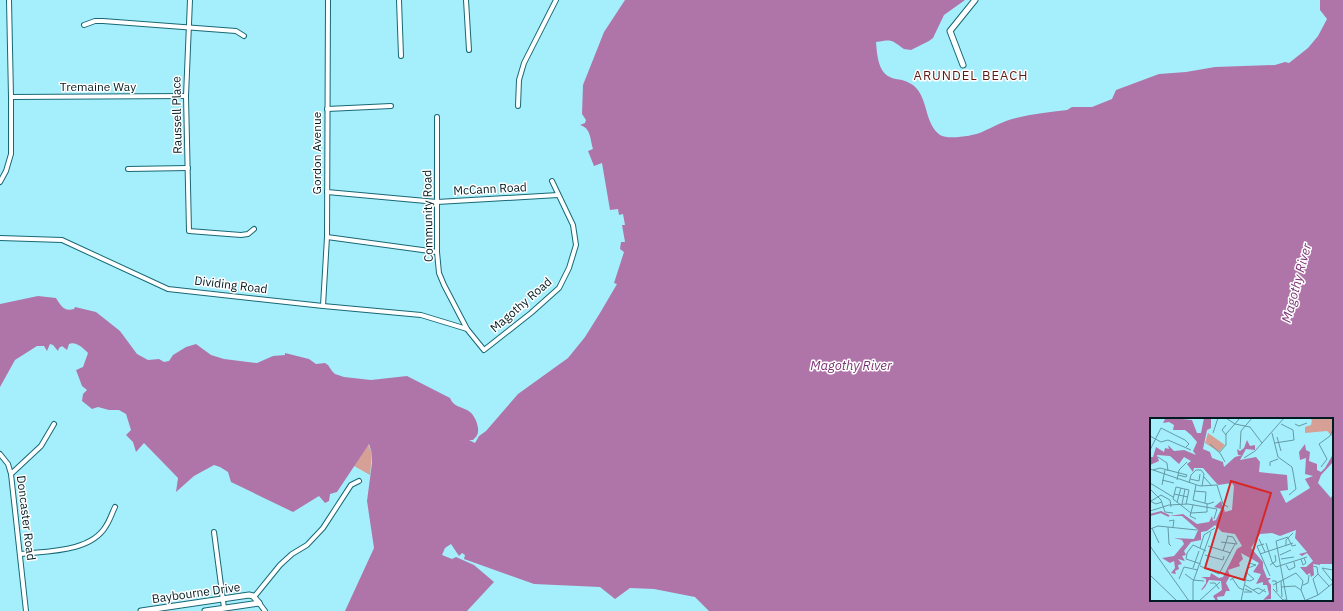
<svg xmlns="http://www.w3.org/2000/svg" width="1343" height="611" viewBox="0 0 1343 611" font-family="'IBM Plex Sans',sans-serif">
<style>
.green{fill:#d6a096}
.water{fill:#b075a8;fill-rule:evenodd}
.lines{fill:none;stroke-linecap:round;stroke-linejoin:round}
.minor-casing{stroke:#186875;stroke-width:6}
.tertiary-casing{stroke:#186875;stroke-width:7}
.minor{stroke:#fff;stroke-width:4}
.tertiary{stroke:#fff;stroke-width:5}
.labels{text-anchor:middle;stroke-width:3;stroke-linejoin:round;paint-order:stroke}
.street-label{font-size:12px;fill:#001b21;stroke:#fff}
.neighbourhood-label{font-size:13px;letter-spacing:1px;fill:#5e1b11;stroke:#fff}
.water-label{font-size:13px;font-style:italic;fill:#7c3375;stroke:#fff}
.inset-river{fill:none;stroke:#b075a8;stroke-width:2}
.inset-road{fill:none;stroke:#639aa5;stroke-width:1}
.view{fill:#d62828;fill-opacity:0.15;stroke:#d62828;stroke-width:2}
.inset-edge{fill:none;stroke:#001b21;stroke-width:2}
</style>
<rect width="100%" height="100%" fill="#a5effd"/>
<path class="green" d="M368,444L372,454L370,475L354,466Z"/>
<path class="water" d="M625,0H965L944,15L933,38L929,41L911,50L904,49C891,40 893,39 876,42C877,54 878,72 890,77C893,79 898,79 902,80C908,82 913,84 917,89C928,102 925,124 940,135C948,140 973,136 982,132C993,127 1003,121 1016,118C1032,114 1050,112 1067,110L1072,107H1092L1112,99L1116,90L1159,74L1186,72L1215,67L1275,65L1285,62L1289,63L1308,48L1318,36L1327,19L1320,10V0H1343V611H709L695,597L654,589L630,588L615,599L600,587L534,584L464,559L465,555L462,553L459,556L451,544L445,548L442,555L452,559L456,557L474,565L494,582L467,611H345L374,548L367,501L372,463V454L369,444L337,492L330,494L329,501L325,503L319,496L293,512L231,482L228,472L220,467L214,465L194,476L176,492L178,478L144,443L136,452L133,442L126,435L131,430L126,414L119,410H109L98,407L92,409L82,401L83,394L87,390L82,386L76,370L83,367L88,353C83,348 76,341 69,344L67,350L62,346L59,348L58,351L53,345L50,344L47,351L44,346H37L15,360L0,387V304L38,296L56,298C61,306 64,312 74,309L75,307L96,312L120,331L137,354L148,360L159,359L164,362L169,361L173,355L186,347L196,344L211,355L224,359L257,363L273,356L285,355V353L309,359L316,364L325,363L328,365L332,371L335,374L344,377L371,380L407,376L450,398C454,408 462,406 470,412C475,416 479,426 478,432C478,435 475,438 473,440H469L475,443L479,436L486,431L518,394L568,358L585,337L600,313L617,284L614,283L624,252L620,249L621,242H625L622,225H625L623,214L619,215L618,209L610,210L602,163L594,166L588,151L593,149C590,139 591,128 580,125L585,123L586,120L582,114L583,85L604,32ZM1151,419H1332V600H1151Z"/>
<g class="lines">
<g class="minor-casing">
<g id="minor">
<path d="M190,0L186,96L189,231L241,235L248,234L254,229"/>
<path d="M399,0L401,56"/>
<path d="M466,0L469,50"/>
<path d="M84,25L95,21H103L236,31L244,36"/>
<path d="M11,97L186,96"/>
<path d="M518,106L519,80L524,63L556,0"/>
<path d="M327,109L391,106"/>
<path d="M437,117V252L439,273L444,285L467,329L484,350L531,313L559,288L569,268L576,245L573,225L552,181"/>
<path d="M128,169L188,168"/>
<path d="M0,182L6,171L11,154V97L9,0"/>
<path d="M327,192L437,202L558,195"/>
<path d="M327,237L437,252"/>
<path d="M0,238L62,240L168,289L323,306L421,315L467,329"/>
<path d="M323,306L327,237L328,0"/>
<path d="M0,454L8,464L11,474L26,611"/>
<path d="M11,474L41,446L54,424"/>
<path d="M214,532L224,608"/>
<path d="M21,554C48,551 91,552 106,526C110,520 112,513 115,507"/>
<path d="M254,597L280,565L292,554L307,545L323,528L351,485L359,481"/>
<path d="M259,603L265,611"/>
</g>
</g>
<g class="tertiary-casing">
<g id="tertiary">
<path d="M963,65L950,31L975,0"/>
<path d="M141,611L249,595L253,596L259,603"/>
<path d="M205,611L259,603"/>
</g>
</g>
<use href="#minor" class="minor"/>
<use href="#tertiary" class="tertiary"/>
</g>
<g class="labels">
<g class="street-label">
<text x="98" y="91">Tremaine Way</text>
<text transform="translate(177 115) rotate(-91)" y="4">Raussell Place</text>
<text transform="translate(317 153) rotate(-90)" y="4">Gordon Avenue</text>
<text transform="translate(490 189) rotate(-3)" y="4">McCann Road</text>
<text transform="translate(428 216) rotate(-91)" y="4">Community Road</text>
<text transform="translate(231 285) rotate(7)" y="4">Dividing Road</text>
<text transform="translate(521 305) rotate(-41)" y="4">Magothy Road</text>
<text transform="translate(26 518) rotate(83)" y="4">Doncaster Road</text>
<text transform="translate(196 593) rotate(-8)" y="4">Baybourne Drive</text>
</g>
<g class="neighbourhood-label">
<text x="971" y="80">ARUNDEL BEACH</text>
</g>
<g class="water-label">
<text transform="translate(1296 283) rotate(-75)" y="5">Magothy River</text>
<text x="851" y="370">Magothy River</text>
</g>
</g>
<g transform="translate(1150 418)">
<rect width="183" height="183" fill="#a5effd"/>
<path d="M159,0H183V19L177,13L155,15V9L161,7L162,2ZM58,15L75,27L69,34L55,25Z" fill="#d6a096"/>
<path d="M23,0L42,2L47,15H51L54,0H61V10L57,12L53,31L60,34L62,40L73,44L74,49L85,39L92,37H88L87,31L90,33L94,30L97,22L100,28L105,27V32L96,31L90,42L106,39L110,44L109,54L137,57L138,72L130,73L136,85L160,70L155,61L163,58L155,56L156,40L150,42L149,34L155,26L156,32L160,34L159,43L167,46V52L171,54L175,50L182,38L183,44L171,57L168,65L181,80L183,75V146H170L169,154L170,147L163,146L164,157L161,159L160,155L157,157L150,149H156L163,143L157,135L152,138L149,136L157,134L145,120L146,112L130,118L122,115L110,116L101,130L113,144V150L117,160H121L118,163L121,167V181L113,182L119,176L117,167H113V164L106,166L111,156L103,154L109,145L91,135L93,141L89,145L90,148L78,152L80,158L76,165L80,173H76L74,178L67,179L68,183H66L63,178L72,172L71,163L59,162L55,169L52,172H51L56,165V161L51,159H60L61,155L69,160L73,159L87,131L92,128L85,116L72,114L65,107L57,113L51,114V122L41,124L34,133L36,137L32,138L35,143L28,141L32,146L28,147L29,151L25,153L26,156L21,155L25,150L24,143L20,145L12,140L24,138L34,126L32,122L24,120L44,121L48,112L32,98H19L33,96L47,106L59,104L62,98L63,103L66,102L71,91L64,89L71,83L75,94L82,92L84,68L82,65L68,67L53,50H44L43,54L37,46L41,43L34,39L29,46L20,38L7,37L9,43L0,47V39H3L6,29L14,34L15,30L19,31L18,27L24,33L34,32L46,37L43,33L47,24L41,17L35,12H23L24,7L19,4L13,5L15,1Z" fill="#b075a8"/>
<path class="inset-river" d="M0,97L11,94L19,98"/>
<path class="inset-road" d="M76,0L85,6L100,9L112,25L134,0M145,6L149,8L157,5M63,15L68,0M122,15L128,39L142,49L143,54L146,71L139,77M76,17L72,12L76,7M0,18L11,24L18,22L41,32M127,19L131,33M125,25L144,22L143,12L131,6M60,26L70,35L75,44M90,31L91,13L102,0M0,32L11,10L35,22L39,26L36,29M69,35L76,27V16L90,0M8,39L17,45L18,53M94,40L105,33L113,24M120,48V44L128,41M171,49L177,41L169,26L180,18L183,11M0,51L50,68L67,67L73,86L78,89M3,52L10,50L37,57L36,59L28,57M54,59L62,68M40,61L49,63L50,56M12,62L24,65M27,62L29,52L37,44M0,65L23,79M39,65L41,57L46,52H51L54,56L52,68M12,67L15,52M46,67L43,82L58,86L64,84M0,71L11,82L15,94L23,95M44,73L56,74L55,85M24,76L38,79M0,83L6,86L12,84M1,83L11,77L20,82L21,89M27,84L31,70M32,86L35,71M36,86L39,72L26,69L23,81L41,95L57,94V86M43,87L40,98L46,101M0,93L19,87L38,86L67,91L64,101M19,103L24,102L23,109M18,109L19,126L21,128M2,110L9,125M0,111L8,108L47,112M138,120L142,128L146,127M109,121L115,134M71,124L87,126L83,119L77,118M116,125L122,144L126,149L157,139M114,126L107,128L120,158M0,128L39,183M58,128L81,135M136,128V122L143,115M50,130L54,117L65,110M73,133L78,118M110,136L143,125M55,137L73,142L74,138M130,137L141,132M131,141L144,139M151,141L153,147L156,145L154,140M51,146L36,141L37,135L43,127L56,133M120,147L126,143L125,137M136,147L139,152L145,149L144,144M50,148L69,156L85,126M43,150L49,133M98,150L106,147L99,145M183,152L172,150L183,164M35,156L43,162L54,163M168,156L179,168M0,157L27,183M82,160L89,170L94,172M29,161L34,149L48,152M163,161L168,156L167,149L163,148M163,161L168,177M80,162L85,159L100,163L104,161L97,155M122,163H126L127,174M131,163L132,179M60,165H65L69,171M95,167L109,176L115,171M123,167L146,155L153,163L151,172M153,167L158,165L159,157M131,169L145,168L151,172L155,182M123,171L133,182H137M103,172L108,170L116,174M94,174H102L95,171M43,183V164L61,114M49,183L70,164M91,183L99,145M137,183L126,123L138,119M154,183L168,177L183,165"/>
<path class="view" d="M81,63L121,75L94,162L55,150Z"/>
<rect width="183" height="183" class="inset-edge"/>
</g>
</svg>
